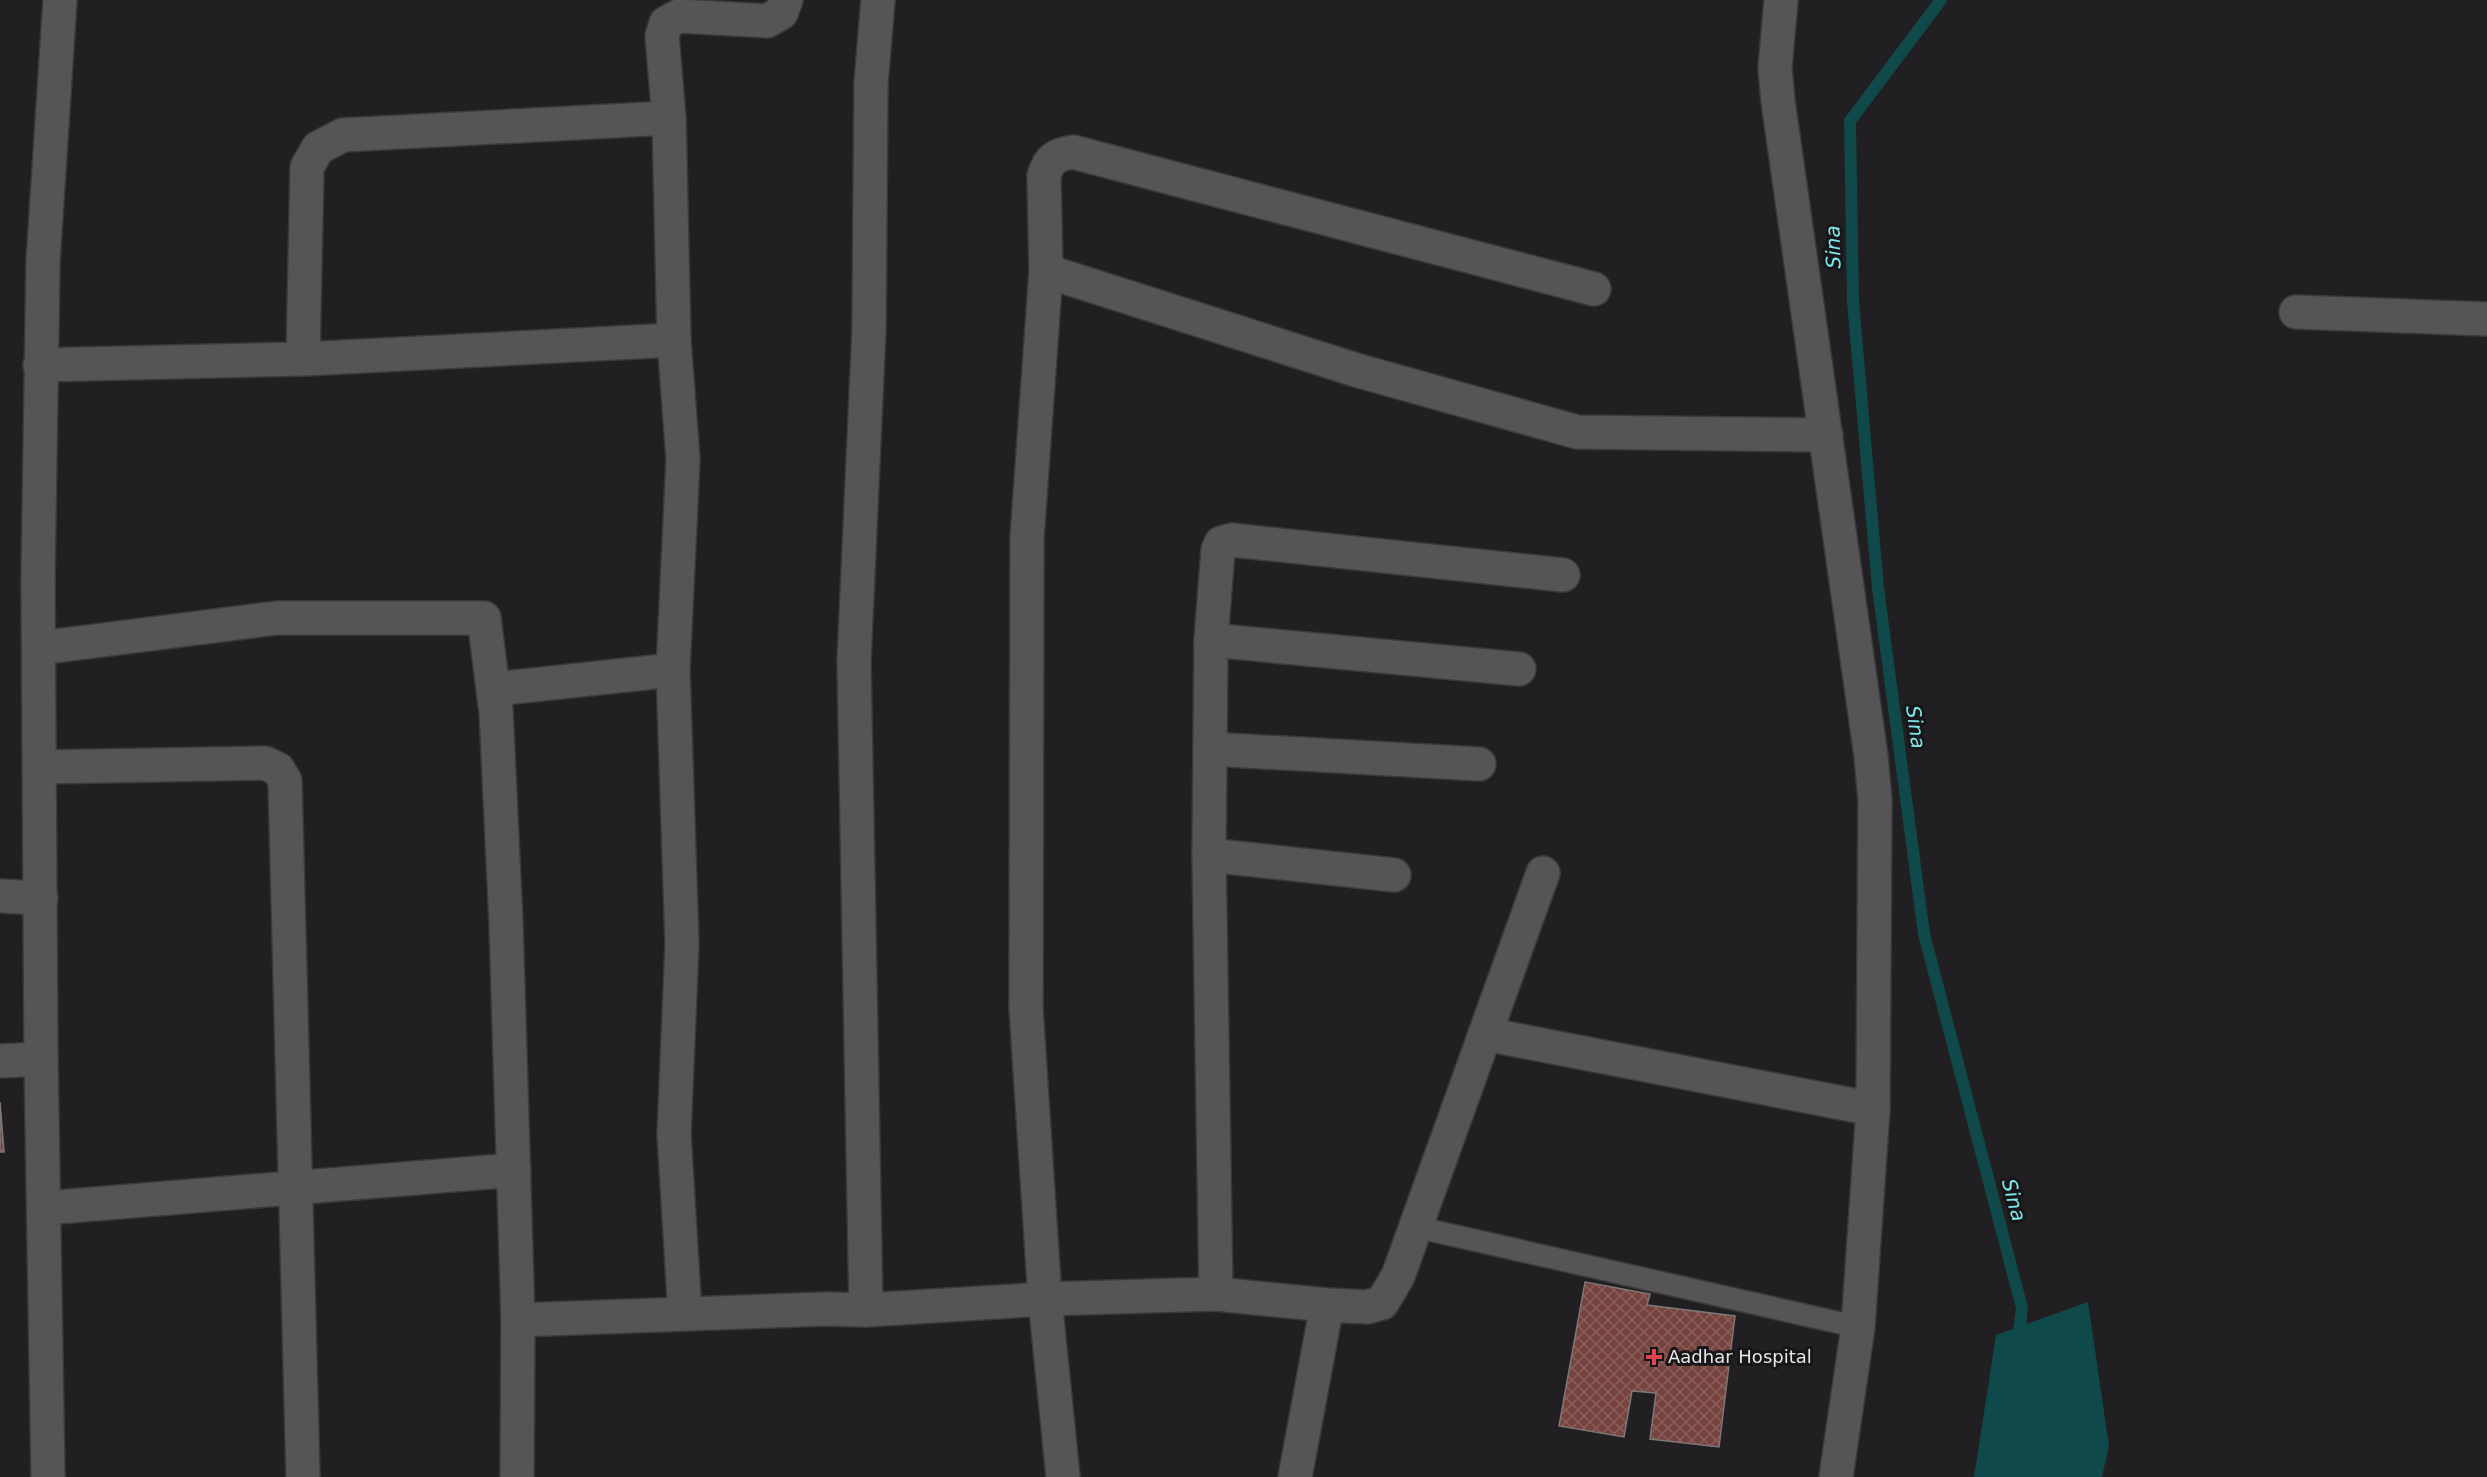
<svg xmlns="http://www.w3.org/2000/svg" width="2487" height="1477" viewBox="0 0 2487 1477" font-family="'DejaVu Sans',sans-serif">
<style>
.water{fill:#0f494a}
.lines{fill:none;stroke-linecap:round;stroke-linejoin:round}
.stream{stroke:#0f494a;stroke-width:12}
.building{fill:url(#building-cross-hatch);stroke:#7e7877;stroke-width:1.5}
.service-casing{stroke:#3b393c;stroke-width:24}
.minor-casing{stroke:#3b393c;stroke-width:36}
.service{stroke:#575458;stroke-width:21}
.minor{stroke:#575458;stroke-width:33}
.health-dot{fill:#e0444e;stroke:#181619;stroke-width:2}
.labels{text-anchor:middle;stroke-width:6;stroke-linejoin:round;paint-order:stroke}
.poi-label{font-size:18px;fill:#e7e5e8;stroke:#181619;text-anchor:start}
.water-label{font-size:20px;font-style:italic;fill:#7ceaec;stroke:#181619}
</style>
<defs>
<pattern id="building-cross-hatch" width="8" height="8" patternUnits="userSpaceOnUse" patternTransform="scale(1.5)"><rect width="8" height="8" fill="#76433f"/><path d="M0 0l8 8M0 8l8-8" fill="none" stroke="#8a5e5b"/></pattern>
</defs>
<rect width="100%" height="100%" fill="#211f22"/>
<path class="water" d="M2088,1302L2109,1446L2102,1477H1974L1996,1335Z"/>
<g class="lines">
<path class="stream" d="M1941,0L1850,121L1853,302L1878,588L1924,934L2022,1308L2018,1342"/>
</g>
<g class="building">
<path d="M0,1102L4,1152H0Z"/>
<path d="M1585,1282L1650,1294L1647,1305L1735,1316L1719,1447L1650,1439L1656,1393L1632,1391L1624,1437L1559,1426Z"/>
</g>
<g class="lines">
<g class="service-casing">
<path id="service" d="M1416,1227L1858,1327"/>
</g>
<g class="minor-casing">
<g id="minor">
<path d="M1781,0L1775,68L1778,101L1871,756L1875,800L1873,1109L1858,1327L1836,1477"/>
<path d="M1046,271L1044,176C1049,159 1055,155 1073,152L1594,289"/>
<path d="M2296,312L2487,319"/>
<path d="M303,359L307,167L318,148L343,135L669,118"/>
<path d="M40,365L303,359L674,340"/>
<path d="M1211,640L1519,669"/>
<path d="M39,648L277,618H484L495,705"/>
<path d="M673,670L683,459L674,340L669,118L662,36L666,23L679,16L767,21L781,13L786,0"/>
<path d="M1210,749L1479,764"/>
<path d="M40,767L265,763L278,769L285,781L303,1477"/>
<path d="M1209,855L1394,875"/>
<path d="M0,896L41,898"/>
<path d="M1485,1034L1873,1109"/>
<path d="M0,1061L41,1059"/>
<path d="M45,1208L514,1170"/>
<path d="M1216,1294L1209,855L1211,640L1218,550L1221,543L1232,540L1563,575"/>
<path d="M866,1310L854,661L869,329L871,83L878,0"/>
<path d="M685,1314L674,1134L682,944L673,670L495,689L506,923L518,1320L825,1309L866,1310L1045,1299L1216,1294L1327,1305L1367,1307L1382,1303L1398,1276L1543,873"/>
<path d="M48,1477L41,1059L38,580L43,262L60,0"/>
<path d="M517,1477L518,1320"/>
<path d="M1063,1477L1045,1299L1026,1008L1027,538L1046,271L1356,370L1577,432L1826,435"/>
<path d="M1295,1477L1327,1305"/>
</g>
</g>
<use href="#service" class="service"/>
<use href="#minor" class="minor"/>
</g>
<path class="health-dot" d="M1651 1348h6v6h6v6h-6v6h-6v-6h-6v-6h6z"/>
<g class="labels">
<g class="poi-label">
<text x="1668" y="1363">Aadhar Hospital</text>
</g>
<g class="water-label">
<text transform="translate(1833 247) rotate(-91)" y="7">Sina</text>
<text transform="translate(1916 727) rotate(82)" y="7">Sina</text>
<text transform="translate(2014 1200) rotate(75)" y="7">Sina</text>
</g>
</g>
</svg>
